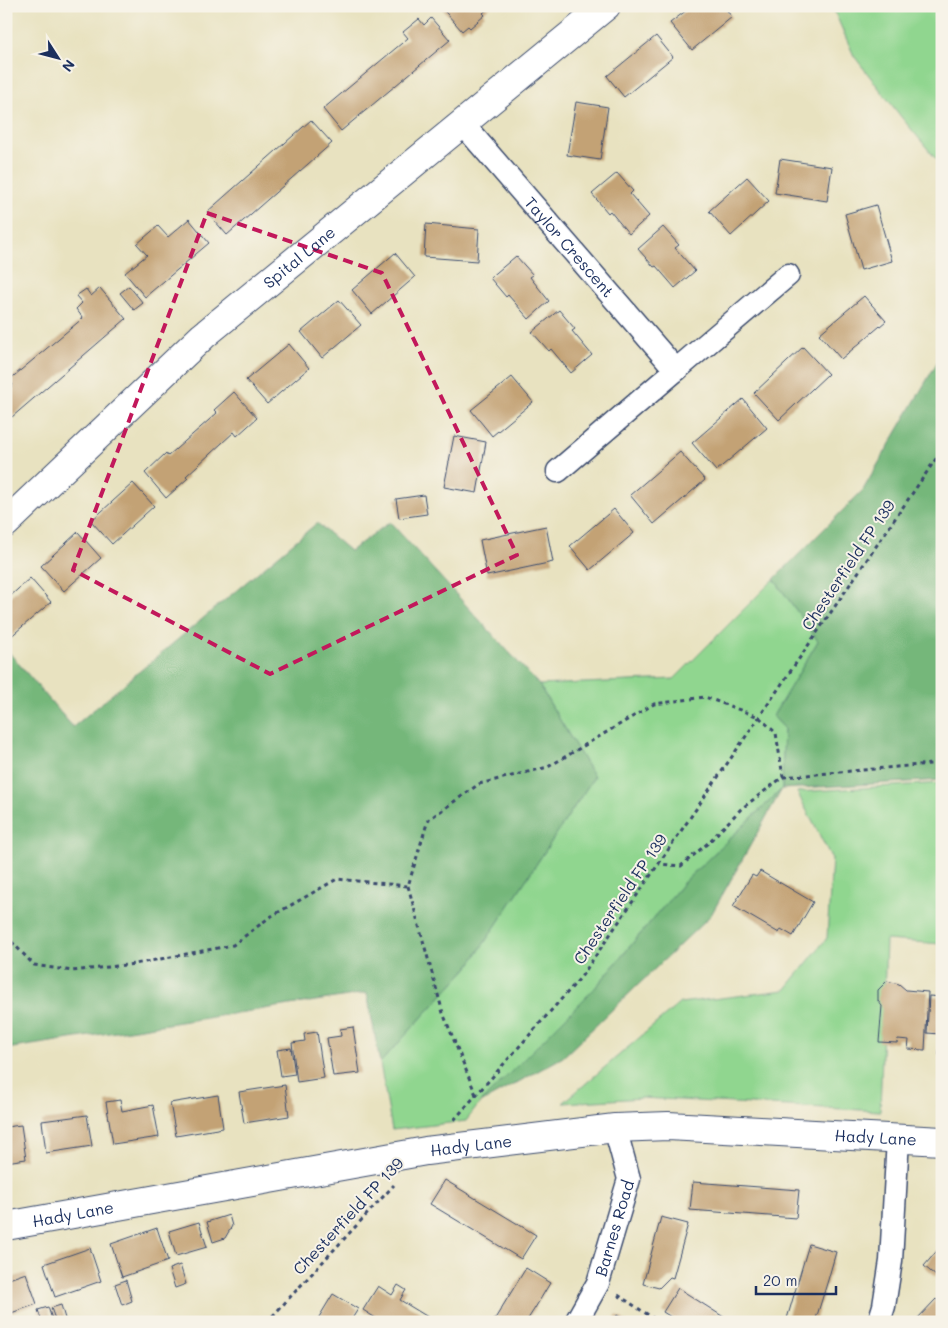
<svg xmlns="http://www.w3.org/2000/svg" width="948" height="1328" viewBox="0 0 948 1328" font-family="Mali,sans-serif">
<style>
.green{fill:#90d68f;stroke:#568276}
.forest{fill:#74b77a;stroke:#48736c}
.building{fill:#c3a275}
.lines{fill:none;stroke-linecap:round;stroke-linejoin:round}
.minor-casing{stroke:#3a4a6d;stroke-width:25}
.tertiary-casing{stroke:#3a4a6d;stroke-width:30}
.path{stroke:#3a4a6d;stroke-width:3;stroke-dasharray:4 4;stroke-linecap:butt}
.minor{stroke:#fff;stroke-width:22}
.tertiary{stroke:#fff;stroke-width:28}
.marked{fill:none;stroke:#c2185b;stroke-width:4;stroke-dasharray:10 6;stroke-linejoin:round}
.labels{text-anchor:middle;stroke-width:4;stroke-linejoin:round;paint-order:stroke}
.street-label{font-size:16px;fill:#1b2f5e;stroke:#f7f3e8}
</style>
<rect width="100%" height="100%" fill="#f7f3e8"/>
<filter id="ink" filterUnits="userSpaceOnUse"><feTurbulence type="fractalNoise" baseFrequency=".02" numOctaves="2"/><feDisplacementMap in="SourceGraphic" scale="10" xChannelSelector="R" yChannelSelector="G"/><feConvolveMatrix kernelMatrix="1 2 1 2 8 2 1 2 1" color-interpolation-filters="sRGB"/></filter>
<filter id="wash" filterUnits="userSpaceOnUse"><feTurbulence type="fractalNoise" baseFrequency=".0096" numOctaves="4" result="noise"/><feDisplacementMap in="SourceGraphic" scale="20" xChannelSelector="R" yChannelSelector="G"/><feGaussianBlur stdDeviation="1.12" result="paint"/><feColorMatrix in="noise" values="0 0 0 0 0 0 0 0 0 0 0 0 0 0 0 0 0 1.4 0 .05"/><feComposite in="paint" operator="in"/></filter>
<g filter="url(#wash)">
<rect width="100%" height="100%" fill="#e8e2c0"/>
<g class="green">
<path d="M832,6H942V166L902,118L854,56Z"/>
<path d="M774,579L818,641L773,716L784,728L782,789L685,881L595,988L479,1104L466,1121L392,1130L380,1063L469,966L594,777L539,685L674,679Z"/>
<path d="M942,783V944L886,940L880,1111L642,1098L563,1103L680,1003L785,990L827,938L832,859L797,792Z"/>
</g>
<g class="forest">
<path d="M942,354V780L782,789L711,915L563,1057L479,1104L595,988L685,881L782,789L784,728L773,716L818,641L774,579L863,490Z"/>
<path d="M390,522L539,685L594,777L469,966L380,1063L367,993L6,1049V649L73,727L317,523L350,551Z"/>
</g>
<g id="blocks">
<g class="building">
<path d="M440,6H491L483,13L485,15L470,28L468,26L462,31Z"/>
<path d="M692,6H723L732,17L692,50L670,23Z"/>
<path d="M431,18L450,40L341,131L323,109L408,38L403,32L419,19L424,25Z"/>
<path d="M656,36L673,57L624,97L607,76Z"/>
<path d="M576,102L608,107L600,160L567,155Z"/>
<path d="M311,120L332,143L227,235L207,212Z"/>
<path d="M780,159L832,167L827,201L775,193Z"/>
<path d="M617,173L633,191L630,194L649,216L629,234L610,211L608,213L592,194Z"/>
<path d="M747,177L769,201L731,236L709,211Z"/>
<path d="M876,205L892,261L861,270L845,214Z"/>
<path d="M189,219L209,243L145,297L125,273L147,255L137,244L158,226L168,237Z"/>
<path d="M426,224L479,229L477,261L424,257Z"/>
<path d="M663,227L679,245L675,248L695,271L675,288L656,266L654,267L638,249Z"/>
<path d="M395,253L415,277L372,314L352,290Z"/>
<path d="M516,256L533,275L530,277L549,301L529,319L508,295L506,297L490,278Z"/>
<path d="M129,286L143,303L134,310L120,293Z"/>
<path d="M100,288L126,319L12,417L6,410V391L13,385L9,380L83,318L76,309L82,303L76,296L86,289L91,296Z"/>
<path d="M864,296L886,321L841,359L819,334Z"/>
<path d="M339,300L361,325L322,358L301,332Z"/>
<path d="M559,310L575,329L572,331L592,355L571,373L551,349L549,351L532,332Z"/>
<path d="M289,344L309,368L267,404L246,380Z"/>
<path d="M803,347L828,374L779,420L754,393Z"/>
<path d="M512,377L533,402L492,436L471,410Z"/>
<path d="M234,392L257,418L237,436L234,432L186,476L188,478L166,498L145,473L166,453L168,456L217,413L214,410Z"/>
<path d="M743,399L767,428L716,471L692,443Z"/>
<path d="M454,436L486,442L477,493L444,487Z"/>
<path d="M680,452L705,480L654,524L630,495Z"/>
<path d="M133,483L154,506L112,544L91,521Z"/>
<path d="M424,495L427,514L399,518L396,499Z"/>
<path d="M614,509L634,533L590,570L570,546Z"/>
<path d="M546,526L553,562L487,576L480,540Z"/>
<path d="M78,532L101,558L64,591L41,566Z"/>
<path d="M30,578L51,602L8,639L6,638V600Z"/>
<path d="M760,871L813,902L793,936L781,929L779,933L733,906L752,875L756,877Z"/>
<path d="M887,981L899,984L906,990L928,992L925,1050L908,1049L909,1040L898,1039L897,1043L879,1042L882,1006L878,1001V990Z"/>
<path d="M929,996L942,997V1056L939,1055L940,1034L927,1033Z"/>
<path d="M353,1027L360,1073L333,1076L327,1038L341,1036L340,1029Z"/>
<path d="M317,1032L324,1078L297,1082L292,1043L305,1041L304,1034Z"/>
<path d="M291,1048L295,1074L281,1076L277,1050Z"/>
<path d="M285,1085L289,1116L244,1123L239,1092Z"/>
<path d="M218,1095L223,1128L176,1136L170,1103Z"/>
<path d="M120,1100L122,1111L153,1105L159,1137L113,1144L106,1102Z"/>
<path d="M87,1115L92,1146L46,1153L42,1121Z"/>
<path d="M21,1125L26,1159L6,1162V1127Z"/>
<path d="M445,1180L536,1235L521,1259L430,1204Z"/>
<path d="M693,1182L799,1190L796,1218L690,1210Z"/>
<path d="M229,1215L232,1226L225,1238L213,1242L207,1222Z"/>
<path d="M661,1217L688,1224L673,1278L670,1277L659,1288L643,1284Z"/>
<path d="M199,1222L207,1247L176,1256L169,1231Z"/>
<path d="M157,1228L168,1261L122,1277L111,1244Z"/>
<path d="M809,1244L836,1252L828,1280L815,1322H786Z"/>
<path d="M942,1245V1281L924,1266Z"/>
<path d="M90,1248L101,1281L55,1297L44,1264Z"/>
<path d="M180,1265L186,1284L175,1288L169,1269Z"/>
<path d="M526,1268L550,1283L535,1308L526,1322H493Z"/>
<path d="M26,1273L37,1304L11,1313L6,1299V1280Z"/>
<path d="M126,1280L132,1301L122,1305L115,1284Z"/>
<path d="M398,1285L406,1290L400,1300L436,1322H382L363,1310L378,1286L392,1295Z"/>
<path d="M678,1288L722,1316L731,1322H679L663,1312Z"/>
<path d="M333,1294L358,1309L350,1322H316Z"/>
<path d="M936,1299L942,1304V1322H919L917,1319Z"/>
<path d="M61,1305L66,1322H56L51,1308Z"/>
<path d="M48,1307L53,1322H42L38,1310Z"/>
<path d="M617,1315L627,1322H613Z"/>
</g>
</g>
</g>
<g filter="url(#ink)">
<use href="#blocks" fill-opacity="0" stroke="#3a4a6d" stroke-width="1"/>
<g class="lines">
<g class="minor-casing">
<g id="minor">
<path id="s1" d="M462,123L676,370L788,275"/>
<path d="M558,471L676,370"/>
<path id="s2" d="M576,1322L598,1283L629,1179L615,1128"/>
<path d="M879,1322L884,1306L891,1261L898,1139"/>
</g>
</g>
<g class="tertiary-casing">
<g id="tertiary">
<path id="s3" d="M6,523L203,336L606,6"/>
<path id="s4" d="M6,1226L426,1151L615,1128L668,1126L942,1141"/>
</g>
</g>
<g class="path">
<path d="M942,391L940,453L942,454"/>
<path d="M783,777L942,763"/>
<path d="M408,886L443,1013L476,1095"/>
<path d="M6,936L34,965L72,971L135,964L233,945L270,917L337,879L408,886L428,820L479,784L548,767L654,704L705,697L759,717L776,733L783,777L741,809L708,843L681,866L659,864"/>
<path d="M454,1120L581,977L942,450"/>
<path d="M618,1295L659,1322"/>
<path d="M267,1322L394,1185"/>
</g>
<use href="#minor" class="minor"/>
<use href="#tertiary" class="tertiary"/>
</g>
</g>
<path class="marked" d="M207,213L382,273L517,555L270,674L73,570Z"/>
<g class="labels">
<g class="street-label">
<text dy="6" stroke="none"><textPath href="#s1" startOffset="164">Taylor Crescent</textPath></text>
<text dy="6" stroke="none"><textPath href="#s3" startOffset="396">Spital Lane</textPath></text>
<text transform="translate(848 565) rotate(-56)" y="6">Chesterfield FP 139</text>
<text transform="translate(620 899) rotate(-56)" y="6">Chesterfield FP 139</text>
<text dy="6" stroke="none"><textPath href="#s4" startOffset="878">Hady Lane</textPath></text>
<text dy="6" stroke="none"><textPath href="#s4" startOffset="472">Hady Lane</textPath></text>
<text dy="6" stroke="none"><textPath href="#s4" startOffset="68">Hady Lane</textPath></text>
<text transform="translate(348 1216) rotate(-47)" y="6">Chesterfield FP 139</text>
<text dy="6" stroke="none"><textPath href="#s2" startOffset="102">Barnes Road</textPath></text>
</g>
</g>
<rect width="948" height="1328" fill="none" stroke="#f7f3e8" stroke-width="25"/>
<g transform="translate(58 58) rotate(126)" stroke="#f7f3e8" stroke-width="4" paint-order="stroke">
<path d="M0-4L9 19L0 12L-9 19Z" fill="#1b2f5e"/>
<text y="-8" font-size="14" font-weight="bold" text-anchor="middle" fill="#1b2f5e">N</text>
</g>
<path d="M756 1286v8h80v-8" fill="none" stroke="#1b2f5e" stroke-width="2.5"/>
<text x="763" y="1286" font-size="15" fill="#1b2f5e" stroke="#f7f3e8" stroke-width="4" paint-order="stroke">20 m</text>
</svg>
